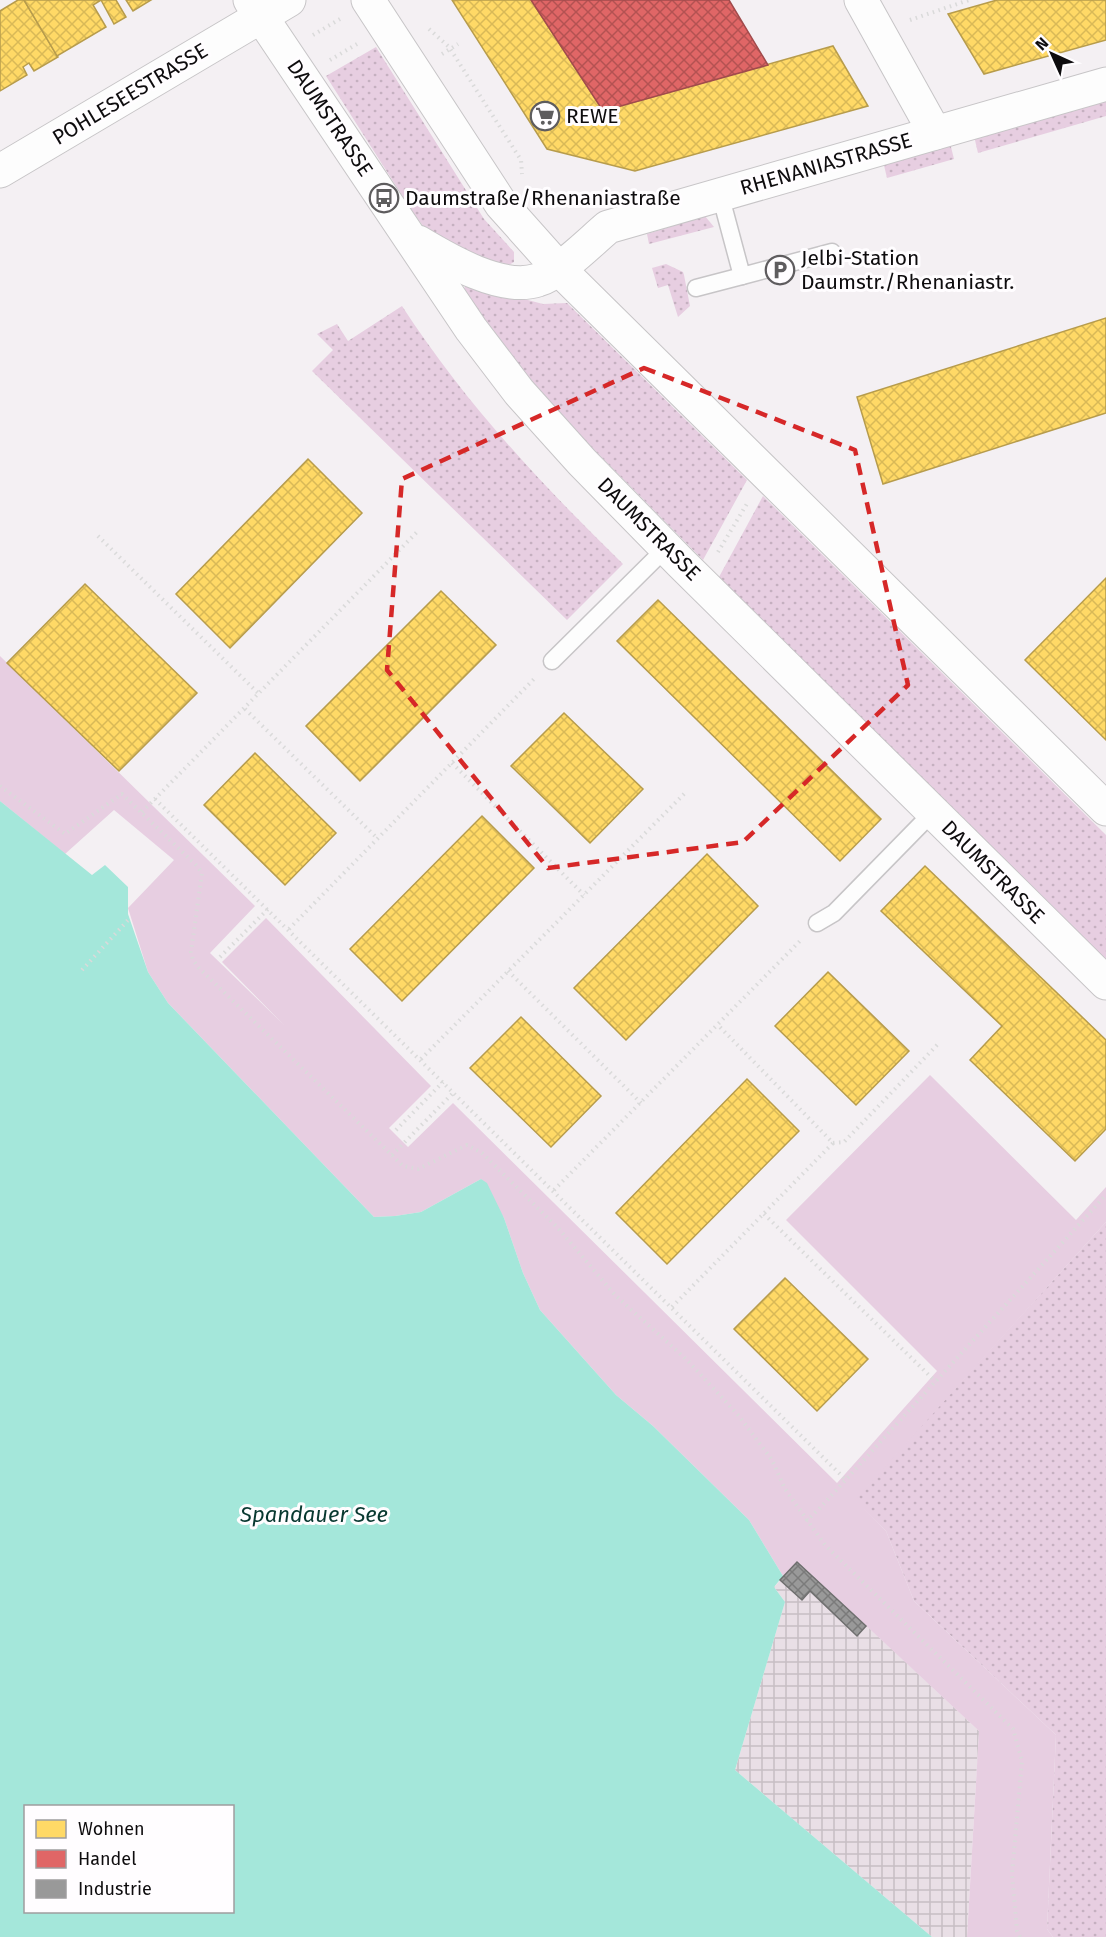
<svg xmlns="http://www.w3.org/2000/svg" width="1106" height="1937" viewBox="0 0 1106 1937" font-family="'Fira Sans',sans-serif">
<style>
.industrial{fill:url(#industrial-grid)}
.grass{fill:url(#grass-dots)}
.green{fill:#e7cee1}
.water{fill:#a4e7da;fill-rule:evenodd}
.homes{fill:url(#homes-cross-hatch);stroke:#b79c4c;stroke-width:1.5}
.shops{fill:url(#shops-cross-hatch);stroke:#a14b4c;stroke-width:1.5}
.industry{fill:url(#industry-cross-hatch);stroke:#6f6f6f;stroke-width:1.5}
.lines{fill:none;stroke-linecap:round;stroke-linejoin:round}
.lane-casing{stroke:#c7c5c7;stroke-width:19}
.street-casing{stroke:#c7c5c7;stroke-width:35}
.secondary-casing{stroke:#c7c5c7;stroke-width:35}
.path{stroke:#dadada;stroke-width:4;stroke-dasharray:1.5 4.5;stroke-linecap:butt}
.lane{stroke:#fdfdfd;stroke-width:16}
.street{stroke:#fdfdfd;stroke-width:33}
.secondary{stroke:#fdfdfd;stroke-width:33}
.marked{fill:none;stroke:#d62828;stroke-width:4.5;stroke-dasharray:12 8;stroke-linejoin:round}
.labels{text-anchor:middle;stroke-width:6;stroke-linejoin:round;paint-order:stroke}
.street-label{font-size:21px;fill:#0e0c0e;stroke:#fffdff}
.poi-label{font-size:21px;fill:#0e0c0e;stroke:#fffdff;text-anchor:start}
.water-label{font-size:22px;font-style:italic;fill:#083830;stroke:#fffdff}
</style>
<defs>
<pattern id="industrial-grid" width="8" height="8" patternUnits="userSpaceOnUse" patternTransform="scale(1.5)"><rect width="8" height="8" fill="#e9dfe6"/><path d="M0 4h8M4 0v8" fill="none" stroke="#c7bec4"/></pattern>
<pattern id="grass-dots" width="8" height="8" patternUnits="userSpaceOnUse" patternTransform="scale(1.5)"><rect width="8" height="8" fill="#e7cee1"/><path d="M2 2h.1M6 6h.1" fill="none" stroke="#c5b0c0" stroke-width="1.8" stroke-linecap="round"/></pattern>
<pattern id="homes-cross-hatch" width="8" height="8" patternUnits="userSpaceOnUse" patternTransform="scale(1.5)"><rect width="8" height="8" fill="#ffd966"/><path d="M0 0l8 8M0 8l8-8" fill="none" stroke="#d9b957"/></pattern>
<pattern id="shops-cross-hatch" width="8" height="8" patternUnits="userSpaceOnUse" patternTransform="scale(1.5)"><rect width="8" height="8" fill="#e06666"/><path d="M0 0l8 8M0 8l8-8" fill="none" stroke="#b45252"/></pattern>
<pattern id="industry-cross-hatch" width="8" height="8" patternUnits="userSpaceOnUse" patternTransform="scale(1.5)"><rect width="8" height="8" fill="#999"/><path d="M0 0l8 8M0 8l8-8" fill="none" stroke="#7b7b7b"/></pattern>
</defs>
<rect width="100%" height="100%" fill="#f4f0f3"/>
<path class="industrial" d="M798,1561L979,1731L967,1937H932L735,1770L785,1602L774,1587Z"/>
<g class="grass">
<path d="M376,47L484,219L514,252V262L504,268L429,234L412,211L326,76Z"/>
<path d="M1106,98V116L978,153L974,136Z"/>
<path d="M950,143L954,159L887,178L883,161Z"/>
<path d="M705,216L714,227L649,244L647,234Z"/>
<path d="M666,264L683,272L684,275L690,306L678,317L668,285L658,288L652,268Z"/>
<path d="M467,284L543,304L567,303L747,480L703,560L563,418L522,369L463,290Z"/>
<path d="M402,306C465,403 541,484 623,564L567,620L312,371L333,350L317,334L337,324L348,341Z"/>
<path d="M763,496L1106,835V960L719,577Z"/>
<path d="M1106,1222V1937H1053L1047,1929L1056,1735L914,1601L886,1531L854,1500Z"/>
</g>
<path class="green" d="M0,656L255,906L210,953L284,1025L222,962L266,918L431,1086L389,1128L408,1147L453,1103L837,1483L937,1371L786,1220L930,1075L1076,1220L1106,1187V1222L855,1500L886,1531L914,1601L1056,1735L1047,1929L1053,1937H967L979,1731L798,1562L783,1576L749,1520L653,1426L616,1395L540,1310L523,1273L504,1218L481,1179L421,1212L395,1216L374,1217L168,1003L148,972L128,908L174,860L114,810L65,854L0,801Z"/>
<path class="water" d="M0,801L92,875L105,865L128,887V914L148,972L168,1003L374,1217L395,1216L421,1212L481,1179L487,1183L504,1218L523,1273L540,1310L616,1395L653,1426L749,1520L783,1576L774,1587L785,1602L735,1770L932,1937H0ZM26,1806H232V1912H26Z"/>
<g class="homes">
<path d="M18,0H24L58,57L34,71L29,63L23,67L27,75L0,91V11Z"/>
<path d="M24,0H116L126,17L114,24L101,0L93,5L106,27L57,56Z"/>
<path d="M126,0H151L133,11Z"/>
<path d="M452,0H531L603,111L833,46L868,106L635,171L547,149Z"/>
<path d="M997,0H1106V40L984,74L948,14Z"/>
<path d="M1106,318V413L883,484L857,397Z"/>
<path d="M308,459L362,513L230,648L176,594Z"/>
<path d="M1106,578V740L1025,660Z"/>
<path d="M85,584L197,693L119,771L7,663Z"/>
<path d="M441,591L496,645L360,781L306,726Z"/>
<path d="M658,600L881,819L840,861L617,641Z"/>
<path d="M564,713L643,789L590,843L511,766Z"/>
<path d="M255,753L336,833L285,885L204,805Z"/>
<path d="M482,816L534,868L402,1001L350,949Z"/>
<path d="M707,854L758,906L626,1040L574,988Z"/>
<path d="M925,866L1106,1040V1129L1075,1161L970,1060L1002,1026L881,911Z"/>
<path d="M828,972L909,1051L856,1105L775,1026Z"/>
<path d="M521,1017L601,1096L551,1147L470,1068Z"/>
<path d="M747,1079L799,1131L667,1264L616,1213Z"/>
<path d="M785,1278L868,1359L817,1411L734,1329Z"/>
</g>
<path class="shops" d="M531,0H729L768,65L603,111Z"/>
<path class="industry" d="M797,1562L866,1626L857,1636L810,1591L802,1600L780,1580Z"/>
<g class="lines">
<g class="lane-casing">
<g id="lane">
<path d="M720,194L742,276L832,252"/>
<path d="M696,288L742,276"/>
<path d="M552,661L667,547"/>
<path d="M817,923L834,913L933,812"/>
</g>
</g>
<g class="street-casing">
<path id="street" d="M861,0L935,133"/>
</g>
<g class="secondary-casing">
<g id="secondary">
<path d="M250,0L471,329L519,392L582,462L681,563L1106,983"/>
<path d="M368,0L501,204L559,269L1106,809"/>
<path d="M0,171L289,0"/>
<path d="M418,242C448,260 502,292 538,280C559,274 590,242 608,227L1106,84"/>
</g>
</g>
<g class="path">
<path d="M910,20L969,0"/>
<path d="M429,29L449,47L521,160L522,174"/>
<path d="M313,35L340,19"/>
<path d="M442,54L458,44"/>
<path d="M330,60L357,44"/>
<path d="M98,536L259,694"/>
<path d="M718,552L748,502"/>
<path d="M245,709L377,838"/>
<path d="M452,763L584,895"/>
<path d="M0,786L65,834L122,794L197,866L202,873L191,952L193,960L199,968L403,1166L418,1169L467,1145L482,1153L558,1228L615,1295L687,1360L739,1416L772,1460L785,1489L825,1545L1013,1729L1022,1761L1012,1874L1017,1931L1020,1937"/>
<path d="M155,799L846,1480"/>
<path d="M142,812L419,530"/>
<path d="M289,929L534,679"/>
<path d="M220,957L268,909"/>
<path d="M82,970L129,919"/>
<path d="M508,971L641,1103"/>
<path d="M421,1059L686,792"/>
<path d="M396,1130L443,1082"/>
<path d="M833,1143L844,1142L939,1043"/>
<path d="M392,1155L454,1092"/>
<path d="M554,1190L800,941"/>
<path d="M764,1214L936,1382"/>
<path d="M672,1307L833,1143L717,1024"/>
<path d="M806,1521L819,1509L1106,1195"/>
</g>
<use href="#lane" class="lane"/>
<use href="#street" class="street"/>
<use href="#secondary" class="secondary"/>
</g>
<path class="marked" d="M644,368L855,450L908,685L743,842L548,868L387,670L402,479Z"/>
<defs>
<g id="supermarket-ring" transform="scale(1.5)"><circle r="9.5" fill="#fffdff" stroke="#5e5c5e" stroke-width="1.5"/><path d="M-6-5.5h2.5l.6 2H6L4.5 2H-2.5L-4.4-4H-6ZM-1.5 3.2a1.3 1.3 0 1 0 .1 0ZM3 3.2a1.3 1.3 0 1 0 .1 0Z" fill="#5e5c5e"/></g>
<g id="bus-ring" transform="scale(1.5)"><circle r="9.5" fill="#fffdff" stroke="#5e5c5e" stroke-width="1.5"/><path d="M-5-6H5V4H4V6H2V4H-2V6H-4V4H-5ZM-3.5-4V0h7V-4ZM-3.5 1.2v1.5H-2V1.2ZM2 1.2v1.5H3.5V1.2Z" fill="#5e5c5e"/></g>
<g id="parking-ring" transform="scale(1.5)"><circle r="9.5" fill="#fffdff" stroke="#5e5c5e" stroke-width="1.5"/><path d="M-3.5-5.5H1a3.5 3.5 0 0 1 0 7H-1V5.5H-3.5ZM-1-3.4V-.6H.8a1.4 1.4 0 0 0 0-2.8Z" fill="#5e5c5e"/></g>
</defs>
<g fill-rule="evenodd">
<use href="#supermarket-ring" x="545" y="116"/>
<use href="#bus-ring" x="384" y="198"/>
<use href="#parking-ring" x="780" y="270"/>
</g>
<g class="labels">
<g class="street-label">
<text transform="translate(130 94) rotate(-31)" y="7">POHLESEESTRASSE</text>
<text transform="translate(330 118) rotate(56)" y="7">DAUMSTRASSE</text>
<text transform="translate(826 164) rotate(-16)" y="7">RHENANIASTRASSE</text>
<text transform="translate(649 529) rotate(45)" y="7">DAUMSTRASSE</text>
<text transform="translate(993 872) rotate(45)" y="7">DAUMSTRASSE</text>
</g>
<g class="poi-label">
<text x="566" y="123">REWE</text>
<text x="405" y="205">Daumstraße/Rhenaniastraße</text>
<text x="801" y="265">Jelbi-Station<tspan x="801" dy="24">Daumstr./Rhenaniastr.</tspan></text>
</g>
<g class="water-label">
<text x="314" y="1522">Spandauer See</text>
</g>
</g>
<rect x="24" y="1805" width="210" height="108" fill="#fffdff" stroke="#9f9d9f" stroke-width="1.5"/>
<rect x="36" y="1820" width="30" height="18" fill="#ffd966" stroke="#9f9d9f" stroke-width="1.5"/>
<text x="78" y="1835" font-size="18" fill="#0e0c0e">Wohnen</text>
<rect x="36" y="1850" width="30" height="18" fill="#e06666" stroke="#9f9d9f" stroke-width="1.5"/>
<text x="78" y="1865" font-size="18" fill="#0e0c0e">Handel</text>
<rect x="36" y="1880" width="30" height="18" fill="#999999" stroke="#9f9d9f" stroke-width="1.5"/>
<text x="78" y="1895" font-size="18" fill="#0e0c0e">Industrie</text>
<g transform="translate(1052 54) rotate(315)" stroke="#fffdff" stroke-width="4.5" paint-order="stroke">
<path d="M0-4.5L10 22L0 15L-10 22Z" fill="#0e0c0e"/>
<text y="-9" font-size="16" font-weight="bold" text-anchor="middle" fill="#0e0c0e">N</text>
</g>
</svg>
